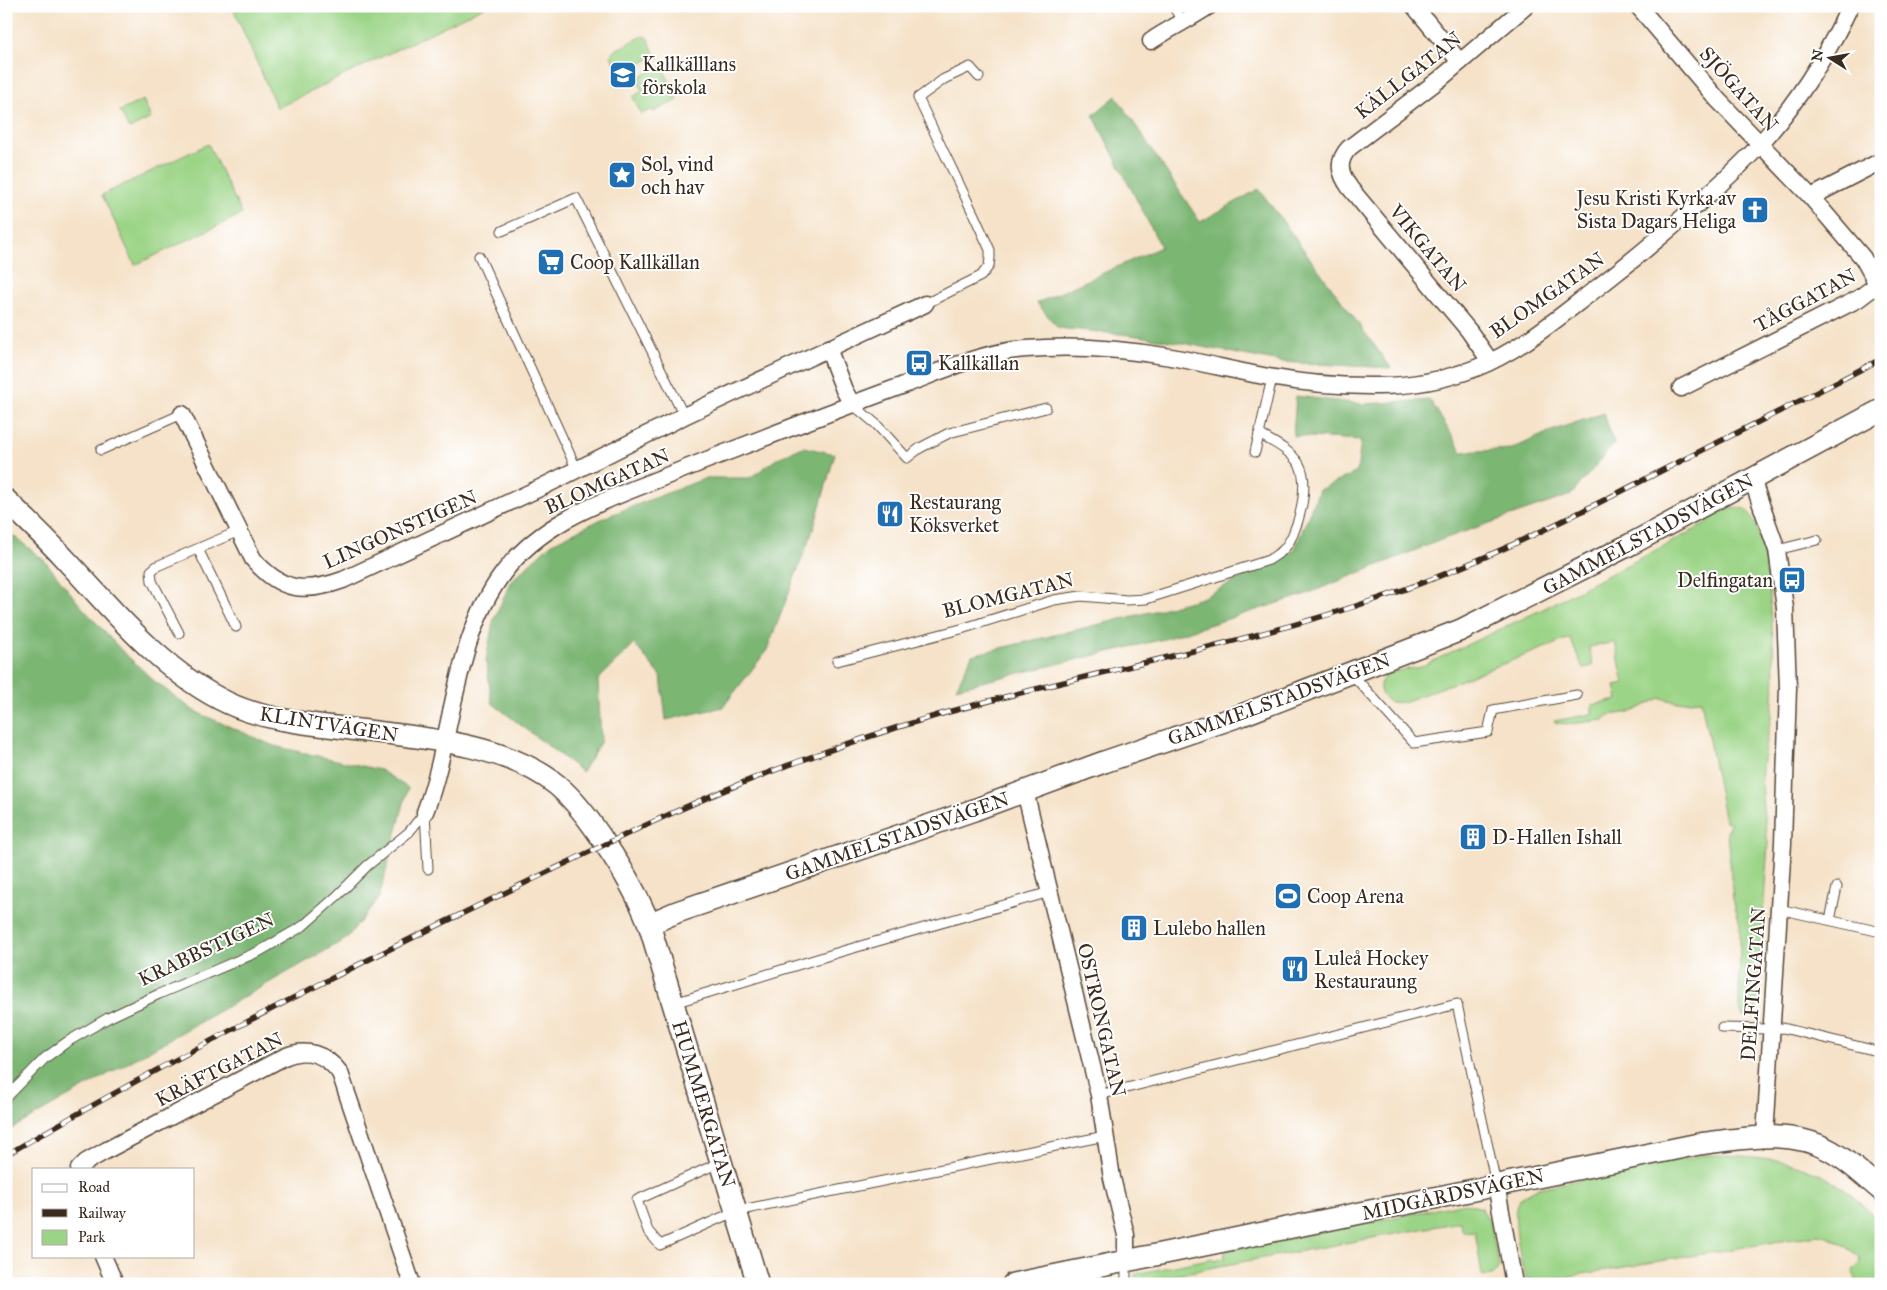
<svg xmlns="http://www.w3.org/2000/svg" width="1887" height="1290" viewBox="0 0 1887 1290" font-family="'IM FELL Great Primer',serif">
<style>
.green{fill:#9bd486;stroke:#6b7f52}
.forest{fill:#7cb673;stroke:#5c7048}
.lines{fill:none;stroke-linecap:round;stroke-linejoin:round}
.service-casing{stroke:#574638;stroke-width:11}
.minor-casing{stroke:#574638;stroke-width:19}
.tertiary-casing{stroke:#574638;stroke-width:24}
.service{stroke:#fff;stroke-width:9}
.minor{stroke:#fff;stroke-width:16}
.tertiary{stroke:#fff;stroke-width:21}
.rail-casing{stroke:#3b2a1e;stroke-width:5.5}
.rail{stroke:#fff;stroke-width:4;stroke-dasharray:11;stroke-linecap:butt}
.labels{text-anchor:middle;stroke-width:4;stroke-linejoin:round;paint-order:stroke}
.poi-label{font-size:20px;fill:#3b2a1e;stroke:#fff;text-anchor:start}
.street-label{font-size:20px;fill:#3b2a1e;stroke:#fff}
</style>
<rect width="100%" height="100%" fill="#fff"/>
<filter id="ink" filterUnits="userSpaceOnUse"><feTurbulence type="fractalNoise" baseFrequency=".02" numOctaves="2"/><feDisplacementMap in="SourceGraphic" scale="10" xChannelSelector="R" yChannelSelector="G"/><feConvolveMatrix kernelMatrix="1 2 1 2 8 2 1 2 1" color-interpolation-filters="sRGB"/></filter>
<filter id="wash" filterUnits="userSpaceOnUse"><feTurbulence type="fractalNoise" baseFrequency=".0096" numOctaves="4" result="noise"/><feDisplacementMap in="SourceGraphic" scale="20" xChannelSelector="R" yChannelSelector="G"/><feGaussianBlur stdDeviation="1.12" result="paint"/><feColorMatrix in="noise" values="0 0 0 0 0 0 0 0 0 0 0 0 0 0 0 0 0 1.4 0 .05"/><feComposite in="paint" operator="in"/></filter>
<g filter="url(#wash)">
<rect width="100%" height="100%" fill="#f5e2c8"/>
<g class="green">
<path d="M232,6H486L277,108Z"/>
<path d="M643,36L648,38L654,53L652,58L623,72L618,70L611,56L613,51Z"/>
<path d="M662,66L678,100L653,112L651,110L641,114L633,97L642,91L639,83L641,82L639,77Z"/>
<path d="M143,100L151,118L129,129L120,111Z"/>
<path d="M208,144L242,214L135,265L102,195Z"/>
<path d="M1736,508C1742,508 1745,508 1749,513C1771,539 1776,664 1773,700C1772,722 1764,744 1762,767C1760,792 1764,818 1768,843L1756,1016H1743L1739,1008L1740,924L1733,899L1727,832L1730,823L1725,821L1701,700L1677,702L1660,698L1632,712L1609,715L1604,720L1570,724L1557,723L1554,721L1592,714V705L1618,700L1615,685L1624,683L1615,642L1589,647L1593,666L1583,668L1570,638L1404,702C1400,702 1396,703 1392,702C1382,700 1375,686 1384,678C1393,670 1407,669 1418,668L1541,610L1702,526L1720,512Z"/>
<path d="M1704,1155C1752,1155 1800,1158 1840,1186C1855,1197 1867,1210 1881,1222V1283L1855,1284L1856,1279L1852,1270L1860,1264L1859,1257C1846,1245 1834,1237 1817,1235L1570,1276C1555,1281 1540,1285 1525,1277C1521,1266 1512,1214 1517,1204C1521,1196 1530,1191 1539,1188Z"/>
<path d="M1466,1203L1481,1208L1490,1221L1499,1266L1495,1274L1486,1276L1482,1275L1475,1231L1463,1232L1460,1222L1214,1267L1141,1283L1135,1282V1274L1213,1258L1214,1261L1225,1258L1224,1252L1226,1251Z"/>
</g>
<g class="forest">
<path d="M1116,96L1200,222L1259,189L1391,368L1280,362L1177,342L1130,335L1058,328L1037,303L1161,247L1093,115Z"/>
<path d="M1296,396L1362,404L1430,400L1462,452L1512,449L1551,431L1604,413L1614,444L1571,495L1446,538L1304,595L1164,639L956,688L972,655L1150,612L1202,598L1294,551L1319,490L1357,472L1361,440L1293,436Z"/>
<path d="M803,447L835,454L814,527L767,650L723,707L666,720L661,676L634,644L598,680L601,741L582,772L492,703L486,660L493,622L511,581L552,543L608,516L706,478H750L778,458Z"/>
<path d="M6,530L45,561L80,605L121,650L153,680L194,711L274,746L380,770L408,788L379,898L346,939L6,1132Z"/>
</g>
</g>
<g filter="url(#ink)">
<g class="lines">
<g class="service-casing">
<g id="service">
<path d="M1173,6L1183,22"/>
<path d="M502,231L576,198L684,416"/>
<path d="M479,256L577,470"/>
<path d="M925,304L981,276L989,266L990,258V250L974,215L918,98L944,79L970,67L979,77"/>
<path d="M852,404L876,424L907,458L920,448L949,433L1046,408"/>
<path d="M101,450L182,414"/>
<path d="M1255,452L1272,378"/>
<path d="M198,549L236,627"/>
<path d="M1777,550L1817,540"/>
<path d="M179,633L152,581L151,571L157,566L239,531"/>
<path d="M837,661L961,629L1054,600L1081,596L1127,600L1146,599L1269,560C1273,557 1278,554 1282,551C1298,536 1311,484 1299,464C1290,450 1273,442 1259,434"/>
<path d="M1351,673L1414,743L1488,732L1493,710L1577,695"/>
<path d="M425,812L428,869"/>
<path d="M1779,909L1881,932"/>
<path d="M1830,920L1837,887"/>
<path d="M674,1003L843,951L1050,892"/>
<path d="M1722,1028L1770,1029L1783,1028L1881,1052"/>
<path d="M1099,1095L1457,1004L1496,1184"/>
<path d="M6,1098L45,1058L67,1042L108,1018L159,994L260,951L303,926L338,895L367,866L409,832L425,812"/>
<path d="M721,1162L637,1200L648,1231L660,1245L736,1211L1105,1136"/>
<path d="M1126,1284V1260"/>
</g>
</g>
<g class="minor-casing">
<g id="minor">
<path d="M1414,6L1460,62"/>
<path d="M1638,6L1718,100L1811,197L1863,258L1875,280L1874,287L1858,299L1681,388"/>
<path d="M1151,41C1170,28 1190,19 1209,6"/>
<path d="M1811,197L1881,161"/>
<path d="M828,348L844,390L852,404"/>
<path d="M1490,361L1469,331L1350,188C1340,174 1336,162 1349,148L1440,79L1526,6"/>
<path d="M182,414L253,559C280,591 304,594 343,580L542,487L684,416L821,352L925,304"/>
<path d="M1752,479L1777,550L1785,608L1788,688L1783,843L1765,1136"/>
<path d="M1025,791L1099,1095L1112,1178L1126,1235V1260"/>
<path d="M425,812C454,735 453,639 504,572C538,527 590,506 641,486C666,476 692,466 717,456C779,432 841,408 904,385C944,370 983,352 1026,349C1074,345 1124,349 1171,357C1204,363 1236,371 1269,377C1302,383 1336,386 1369,386C1406,387 1442,381 1476,368C1520,351 1560,316 1597,288C1636,258 1673,227 1709,194C1727,178 1745,162 1761,143C1797,102 1827,56 1850,6"/>
<path d="M79,1169L86,1162L107,1150L284,1057C306,1047 326,1054 340,1073L412,1284"/>
<path d="M1496,1184L1514,1284"/>
<path d="M103,1256L115,1284"/>
</g>
</g>
<g class="tertiary-casing">
<g id="tertiary">
<path d="M6,500C26,519 46,538 64,558C113,610 162,672 228,703C264,720 304,723 343,728C410,737 503,741 557,785C577,802 592,823 606,845C623,870 638,895 649,924L758,1284"/>
<path d="M649,924L677,912L974,810L1104,762L1242,715L1461,630L1631,544L1881,410"/>
<path d="M1013,1284L1699,1144C1743,1139 1788,1128 1829,1150C1848,1160 1864,1176 1881,1190"/>
</g>
</g>
<use href="#service" class="service"/>
<use href="#minor" class="minor"/>
<use href="#tertiary" class="tertiary"/>
<g class="rail-casing">
<path id="rail" d="M6,1155C163,1063 324,980 488,901C590,852 691,800 797,762C861,738 927,717 993,700C1122,666 1254,641 1380,598C1478,565 1570,518 1661,471C1735,434 1808,397 1881,359"/>
</g>
<use href="#rail" class="rail"/>
</g>
</g>
<defs>
<g id="school-square" transform="scale(1.4375)"><rect x="-9" y="-9" width="18" height="18" rx="4" fill="#1f6fb2" stroke="#fff"/><path d="M0-5L7-2L0 1L-7-2ZM-4 1L0 2.5L4 1V4Q0 6-4 4Z" fill="#fff"/></g>
<g id="sight-square" transform="scale(1.4375)"><rect x="-9" y="-9" width="18" height="18" rx="4" fill="#1f6fb2" stroke="#fff"/><path d="M0-6L1.8-2.2L6-1.7L2.9 1.2L3.7 5.4L0 3.3L-3.7 5.4L-2.9 1.2L-6-1.7L-1.8-2.2Z" fill="#fff"/></g>
<g id="church-square" transform="scale(1.4375)"><rect x="-9" y="-9" width="18" height="18" rx="4" fill="#1f6fb2" stroke="#fff"/><path d="M-1.2-6h2.4v3.5h3.3v2.4h-3.3V6h-2.4V-.1h-3.3v-2.4h3.3Z" fill="#fff"/></g>
<g id="supermarket-square" transform="scale(1.4375)"><rect x="-9" y="-9" width="18" height="18" rx="4" fill="#1f6fb2" stroke="#fff"/><path d="M-6-5.5h2.5l.6 2H6L4.5 2H-2.5L-4.4-4H-6ZM-1.5 3.2a1.3 1.3 0 1 0 .1 0ZM3 3.2a1.3 1.3 0 1 0 .1 0Z" fill="#fff"/></g>
<g id="bus-square" transform="scale(1.4375)"><rect x="-9" y="-9" width="18" height="18" rx="4" fill="#1f6fb2" stroke="#fff"/><path d="M-5-6H5V4H4V6H2V4H-2V6H-4V4H-5ZM-3.5-4V0h7V-4ZM-3.5 1.2v1.5H-2V1.2ZM2 1.2v1.5H3.5V1.2Z" fill="#fff"/></g>
<g id="restaurant-square" transform="scale(1.4375)"><rect x="-9" y="-9" width="18" height="18" rx="4" fill="#1f6fb2" stroke="#fff"/><path d="M-5-6h1v4h1v-4h1v4h1v-4h1v5L-1.5 .5V6h-2V.5L-5-1ZM5-6V6H3V1.5H1.5Q1.5-4 5-6Z" fill="#fff"/></g>
<g id="building-square" transform="scale(1.4375)"><rect x="-9" y="-9" width="18" height="18" rx="4" fill="#1f6fb2" stroke="#fff"/><path d="M-4-6H4V6H1V3H-1V6H-4ZM-2.5-4.3h1.7v1.8h-1.7ZM.8-4.3h1.7v1.8H.8ZM-2.5-1h1.7V.8h-1.7ZM.8-1h1.7V.8H.8Z" fill="#fff"/></g>
<g id="stadium-square" transform="scale(1.4375)"><rect x="-9" y="-9" width="18" height="18" rx="4" fill="#1f6fb2" stroke="#fff"/><path d="M0-5a6.5 5 0 1 0 0 10a6.5 5 0 1 0 0-10ZM-3.5-1.8h7v3.6h-7Z" fill="#fff"/></g>
</defs>
<g fill-rule="evenodd">
<use href="#school-square" x="623" y="75"/>
<use href="#sight-square" x="622" y="175"/>
<use href="#church-square" x="1755" y="210"/>
<use href="#supermarket-square" x="551" y="262"/>
<use href="#bus-square" x="919" y="363"/>
<use href="#restaurant-square" x="890" y="514"/>
<use href="#bus-square" x="1792" y="580"/>
<use href="#building-square" x="1473" y="837"/>
<use href="#stadium-square" x="1288" y="896"/>
<use href="#building-square" x="1134" y="928"/>
<use href="#restaurant-square" x="1295" y="969"/>
</g>
<g class="labels">
<g class="poi-label">
<text x="642" y="71">Kallkälllans<tspan x="642" dy="23">förskola</tspan></text>
<text x="641" y="171">Sol, vind<tspan x="641" dy="23">och hav</tspan></text>
<text x="1736" y="205" text-anchor="end">Jesu Kristi Kyrka av<tspan x="1736" dy="23">Sista Dagars Heliga</tspan></text>
<text x="570" y="269">Coop Kallkällan</text>
<text x="938" y="370">Kallkällan</text>
<text x="909" y="509">Restaurang<tspan x="909" dy="23">Köksverket</tspan></text>
<text x="1773" y="587" text-anchor="end">Delfingatan</text>
<text x="1492" y="844">D-Hallen Ishall</text>
<text x="1307" y="903">Coop Arena</text>
<text x="1153" y="935">Lulebo hallen</text>
<text x="1314" y="965">Luleå Hockey<tspan x="1314" dy="23">Restauraung</tspan></text>
</g>
<g class="street-label">
<text transform="translate(1408 75) rotate(-38)" y="7">KÄLLGATAN</text>
<text transform="translate(1739 89) rotate(48)" y="7">SJÖGATAN</text>
<text transform="translate(1428 248) rotate(50)" y="7">VIKGATAN</text>
<text transform="translate(1547 295) rotate(-35)" y="7">BLOMGATAN</text>
<text transform="translate(1805 300) rotate(-28)" y="7">TÅGGATAN</text>
<text transform="translate(607 481) rotate(-24)" y="7">BLOMGATAN</text>
<text transform="translate(400 529) rotate(-24)" y="7">LINGONSTIGEN</text>
<text transform="translate(1648 534) rotate(-28)" y="7">GAMMELSTADSVÄGEN</text>
<text transform="translate(1008 595) rotate(-14)" y="7">BLOMGATAN</text>
<text transform="translate(1279 699) rotate(-20)" y="7">GAMMELSTADSVÄGEN</text>
<text transform="translate(329 724) rotate(9)" y="7">KLINTVÄGEN</text>
<text transform="translate(897 836) rotate(-19)" y="7">GAMMELSTADSVÄGEN</text>
<text transform="translate(206 949) rotate(-25)" y="7">KRABBSTIGEN</text>
<text transform="translate(1753 984) rotate(-86)" y="7">DELFINGATAN</text>
<text transform="translate(1102 1020) rotate(77)" y="7">OSTRONGATAN</text>
<text transform="translate(219 1069) rotate(-27)" y="7">KRÄFTGATAN</text>
<text transform="translate(704 1104) rotate(73)" y="7">HUMMERGATAN</text>
<text transform="translate(1453 1194) rotate(-12)" y="7">MIDGÅRDSVÄGEN</text>
</g>
</g>
<rect width="1887" height="1290" fill="none" stroke="#fff" stroke-width="25"/>
<rect x="32" y="1168" width="162" height="90" fill="#ffffff" stroke="#b1aaa5"/>
<rect x="42" y="1184" width="25" height="8" fill="#ffffff" stroke="#b1aaa5"/>
<text x="78" y="1192" font-size="15" fill="#3b2a1e">Road</text>
<rect x="42" y="1209" width="25" height="8" fill="#3b2a1e" stroke="#b1aaa5"/>
<text x="78" y="1218" font-size="15" fill="#3b2a1e">Railway</text>
<rect x="42" y="1230" width="25" height="15" fill="#9bd486" stroke="#b1aaa5"/>
<text x="78" y="1242" font-size="15" fill="#3b2a1e">Park</text>
<g transform="translate(1830 58) rotate(281)" stroke="#ffffff" stroke-width="4" paint-order="stroke">
<path d="M0-4L9 19L0 12L-9 19Z" fill="#3b2a1e"/>
<text y="-8" font-size="14" font-weight="bold" text-anchor="middle" fill="#3b2a1e">N</text>
</g>
</svg>
